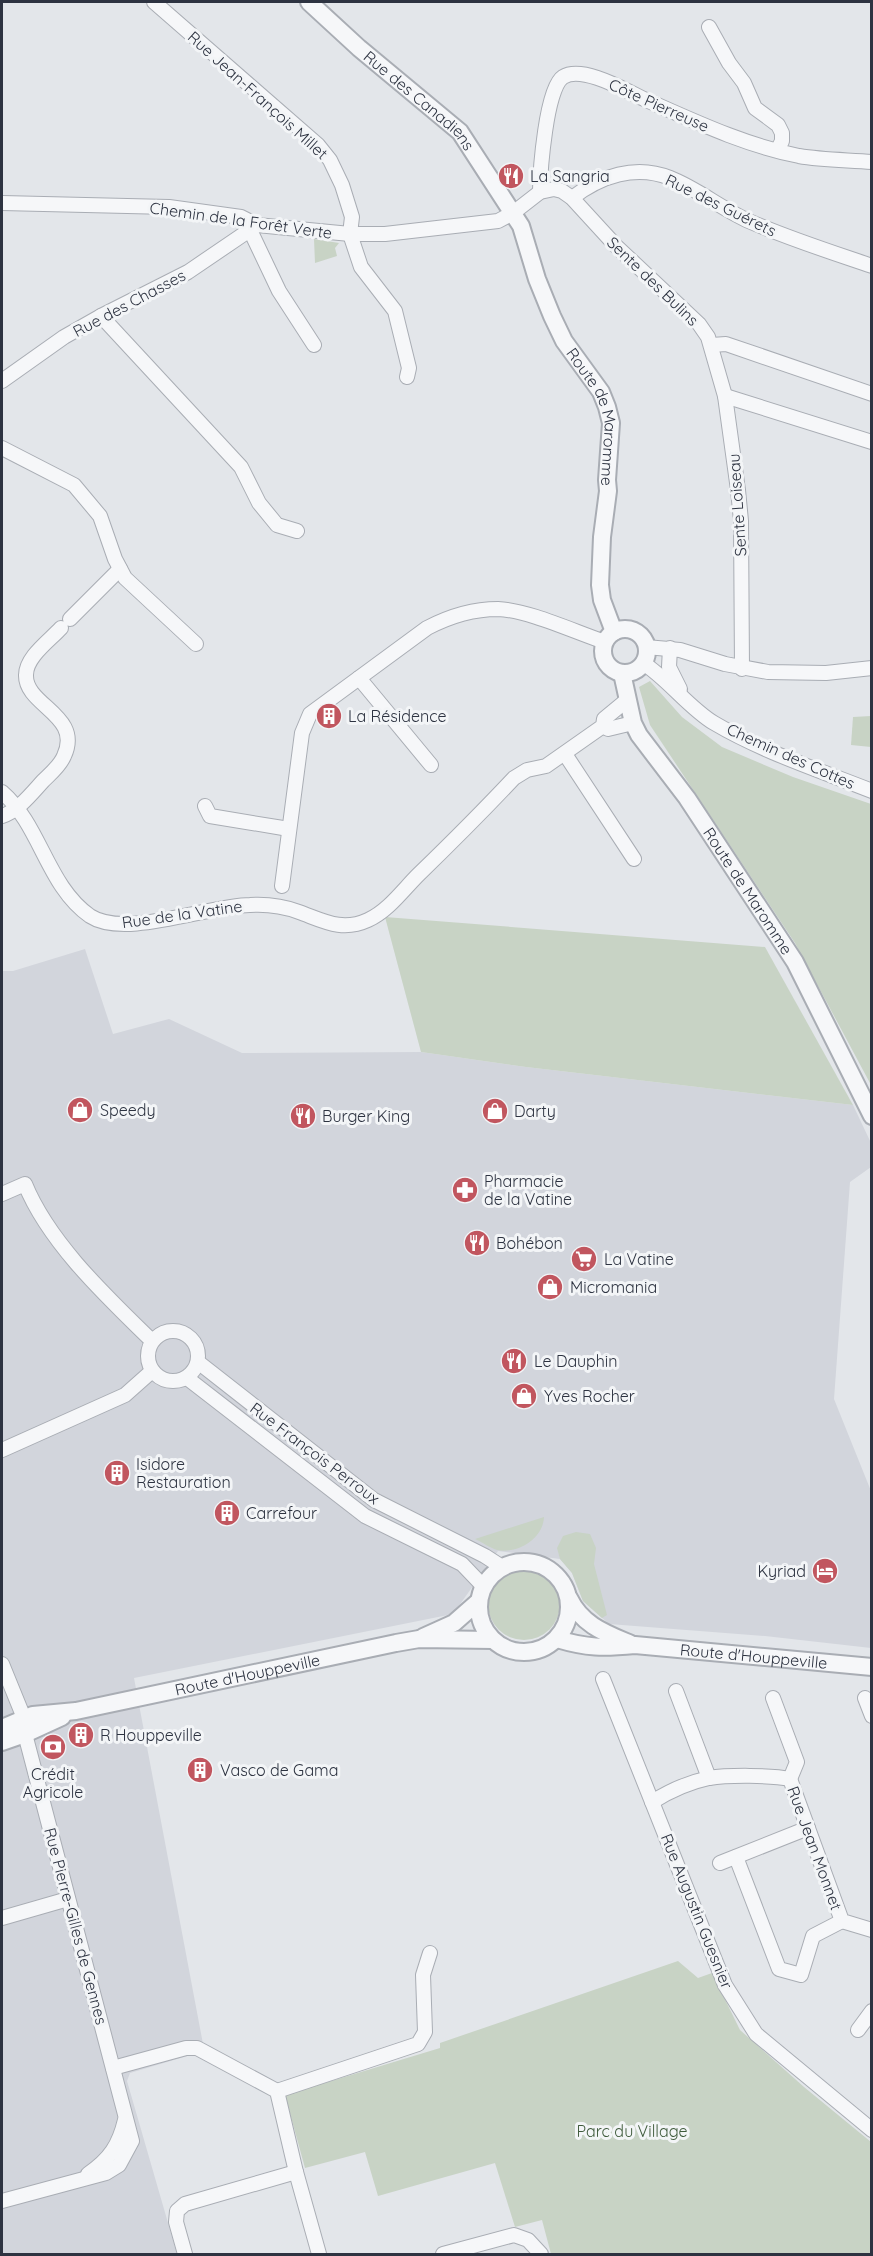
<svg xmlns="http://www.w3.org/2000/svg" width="873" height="2256" viewBox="0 0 873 2256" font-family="Quicksand,sans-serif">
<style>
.built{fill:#d2d5dc}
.green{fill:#c8d3c5}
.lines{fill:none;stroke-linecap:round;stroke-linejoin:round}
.minor-casing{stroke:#a9adb4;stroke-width:16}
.tertiary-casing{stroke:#a9adb4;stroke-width:20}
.minor{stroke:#f6f7f9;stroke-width:14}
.tertiary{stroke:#f6f7f9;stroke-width:16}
.labels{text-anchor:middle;stroke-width:6;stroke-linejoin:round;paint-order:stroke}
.street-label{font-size:16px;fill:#2d3341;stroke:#f3f5f7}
.poi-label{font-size:16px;fill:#2d3341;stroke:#f3f5f7;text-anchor:start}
.park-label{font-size:16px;fill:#3f5b3c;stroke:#f3f5f7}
</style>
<rect width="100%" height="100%" fill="#e3e6ea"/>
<path class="built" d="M85,949L113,1034L169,1019L242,1053L421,1052L526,1067L853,1105L871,1143V1167L850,1182L834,1399L871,1491V1648L765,1636L609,1624L583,1601L572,1573L560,1559L498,1551L453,1614L134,1678L203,2044L194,2054L130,2073L127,2081L177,2254H2V971H13Z"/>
<g class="green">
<path d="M314,239L339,243L335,248L337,256L315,263Z"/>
<path d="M650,681L682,717L722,747L793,777L871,804V1085L795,943L650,725L639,687Z"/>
<path d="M871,716V747L851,745L853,717Z"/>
<path d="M385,917L765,947L853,1105L526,1067L421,1052Z"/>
<path d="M544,1517C543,1539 518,1554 497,1550C490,1548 482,1542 475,1539Z"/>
<path d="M576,1532L590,1534L596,1548L594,1564L607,1615L602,1618L583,1601L572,1573L560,1559L557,1548L563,1536Z"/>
<circle cx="524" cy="1604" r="36"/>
<path d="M678,1961L698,1978L712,1973L740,2030L804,2087L871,2142V2254H551L542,2220L515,2227L495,2163L378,2196L365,2152L305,2168L285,2095L440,2048V2043Z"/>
</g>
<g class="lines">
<g class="minor-casing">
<g id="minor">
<path d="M154,2L318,145L330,160L342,185L352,217L350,234L361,267L395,311L409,368L407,377"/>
<path d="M709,27L729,63L744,83L755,108L778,125L782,133V141L778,149"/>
<path d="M540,192C540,172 546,88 563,77C582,65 625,90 644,99C694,121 744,145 799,156C822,160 848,160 872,162"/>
<path d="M572,198C600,176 636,164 670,178C698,189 723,210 751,222C790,239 831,252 872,266"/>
<path d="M2,203L169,207L241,217L257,225L350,234H385L498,221L513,213L540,192L554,189L562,191L572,198L616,246L699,324L708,337L725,396L738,490L741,521L742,669"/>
<path d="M250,230L279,291L314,345"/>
<path d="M101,316L241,467L259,503L277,525L297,531"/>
<path d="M712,345L726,344L872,394"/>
<path d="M2,381L64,337L101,316L188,272L257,225"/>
<path d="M725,396L872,442"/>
<path d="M2,448L74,485L100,516L115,559L125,578L196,644"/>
<path d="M70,619L120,569"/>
<path d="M646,647L680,650L725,664L768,672L826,673L872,668"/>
<path d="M670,648L669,667L680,689"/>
<path d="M643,663C668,679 689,708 714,723C763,752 819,770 872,791"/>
<path d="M359,678L431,765"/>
<path d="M603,726L608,729L633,723"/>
<path d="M565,754L634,859"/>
<path d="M2,792C41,826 47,886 90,916C125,939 209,905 250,905C267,904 283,906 299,912C324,921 342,932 368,920C388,911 403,890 418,875C451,843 483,811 514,778L527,770L546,766L603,726L604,719L627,700"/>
<path d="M205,806L210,816L289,829"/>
<path d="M2,816C18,811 32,793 43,781C50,774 60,766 64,756C83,715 25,706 26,675C26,657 49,641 61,628"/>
<path d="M282,886L302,733L310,714L427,628C448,617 474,609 498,609C528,610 575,632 605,642"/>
<path d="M2,1194L25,1184C49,1243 107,1297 152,1341"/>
<circle cx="173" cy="1356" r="25"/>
<path d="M198,1362L374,1500L485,1556L502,1567"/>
<path d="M187,1378L365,1516L462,1564L484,1587"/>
<path d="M2,1450L125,1395L152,1371"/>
<path d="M2,1664L24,1718"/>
<path d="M603,1679L725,1985L756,2034L872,2130"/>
<path d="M676,1691L709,1778"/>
<path d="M773,1698L797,1762L790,1779"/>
<path d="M865,1698L872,1716"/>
<path d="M652,1802C668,1792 690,1782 709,1778C727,1775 772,1775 790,1779L842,1921L872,1930"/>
<path d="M736,1857L779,1969L801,1975L813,1936L842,1921"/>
<path d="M720,1863L808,1828"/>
<path d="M2,1918L68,1899"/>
<path d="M858,2030L872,2011"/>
<path d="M113,2068L186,2048H197L277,2091L296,2172L319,2254"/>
<path d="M277,2091L418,2044L425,2032L423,1975L430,1953"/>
<path d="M88,2174C110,2159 119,2145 125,2120"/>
<path d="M2,2201L106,2173L119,2165L132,2141L25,1734V1727L27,1725"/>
<path d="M185,2254L176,2222L177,2211L185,2204L296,2172"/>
<path d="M443,2254L514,2235L528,2240L541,2254"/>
</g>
</g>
<g class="tertiary-casing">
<g id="tertiary">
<path id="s1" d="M309,2L359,48L460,132L521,226L537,279L552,316L564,341L601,392L607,407L611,423L607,480L608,491L602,537L600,585L602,600L614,632"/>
<circle cx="625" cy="651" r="22"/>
<path id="s2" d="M622,673L633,723L639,735L687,798L795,962L872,1116"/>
<circle cx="524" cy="1607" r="45"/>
<path d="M569,1598C582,1625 605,1633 631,1644"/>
<path d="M423,1637L454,1623L479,1601"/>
<path id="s3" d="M557,1639C587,1648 603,1648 635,1645L872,1667"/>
<path id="s4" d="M2,1728L33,1715L76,1711L396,1643L419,1639L493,1640"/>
<path d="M2,1742L25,1734L62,1717"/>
</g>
</g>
<use href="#minor" class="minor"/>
<use href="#tertiary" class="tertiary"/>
</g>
<defs>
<g id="restaurant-disc" transform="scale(1.35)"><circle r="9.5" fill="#c1565f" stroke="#f3f5f7"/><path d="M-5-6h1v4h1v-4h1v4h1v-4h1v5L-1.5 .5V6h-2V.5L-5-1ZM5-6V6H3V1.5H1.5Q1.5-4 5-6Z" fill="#fff"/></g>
<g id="building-disc" transform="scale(1.35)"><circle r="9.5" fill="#c1565f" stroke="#f3f5f7"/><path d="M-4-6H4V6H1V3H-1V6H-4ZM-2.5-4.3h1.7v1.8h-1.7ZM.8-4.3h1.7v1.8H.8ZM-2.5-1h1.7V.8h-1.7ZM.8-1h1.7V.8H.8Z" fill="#fff"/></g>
<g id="shop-disc" transform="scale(1.35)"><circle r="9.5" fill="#c1565f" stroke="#f3f5f7"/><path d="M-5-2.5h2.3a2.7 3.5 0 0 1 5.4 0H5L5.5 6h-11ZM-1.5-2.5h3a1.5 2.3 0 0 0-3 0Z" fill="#fff"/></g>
<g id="pharmacy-disc" transform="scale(1.35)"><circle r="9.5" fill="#c1565f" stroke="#f3f5f7"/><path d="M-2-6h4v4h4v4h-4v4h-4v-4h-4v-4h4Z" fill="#fff"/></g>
<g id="supermarket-disc" transform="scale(1.35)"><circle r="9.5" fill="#c1565f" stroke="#f3f5f7"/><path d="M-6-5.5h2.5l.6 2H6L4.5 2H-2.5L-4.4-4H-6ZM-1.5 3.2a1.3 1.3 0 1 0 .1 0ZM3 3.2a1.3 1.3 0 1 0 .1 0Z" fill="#fff"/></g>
<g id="hotel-disc" transform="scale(1.35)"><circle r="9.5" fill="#c1565f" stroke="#f3f5f7"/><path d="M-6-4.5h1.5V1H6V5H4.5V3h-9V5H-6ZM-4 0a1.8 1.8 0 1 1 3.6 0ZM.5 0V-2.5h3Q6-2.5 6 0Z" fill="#fff"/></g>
<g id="bank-disc" transform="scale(1.35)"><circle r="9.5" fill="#c1565f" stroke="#f3f5f7"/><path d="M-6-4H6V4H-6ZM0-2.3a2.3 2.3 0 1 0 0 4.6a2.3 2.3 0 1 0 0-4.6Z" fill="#fff"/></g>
</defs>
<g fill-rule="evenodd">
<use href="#restaurant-disc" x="511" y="176"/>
<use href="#building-disc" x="329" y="716"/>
<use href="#shop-disc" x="80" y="1110"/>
<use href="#shop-disc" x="495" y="1111"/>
<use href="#restaurant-disc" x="303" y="1116"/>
<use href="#pharmacy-disc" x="465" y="1190"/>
<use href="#restaurant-disc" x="477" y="1243"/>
<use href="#supermarket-disc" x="584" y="1259"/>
<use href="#shop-disc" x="550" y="1287"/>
<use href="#restaurant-disc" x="514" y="1361"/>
<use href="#shop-disc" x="524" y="1396"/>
<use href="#building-disc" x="117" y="1473"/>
<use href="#building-disc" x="227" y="1513"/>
<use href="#hotel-disc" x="825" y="1571"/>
<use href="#building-disc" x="81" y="1735"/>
<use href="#bank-disc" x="53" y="1747"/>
<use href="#building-disc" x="200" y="1770"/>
</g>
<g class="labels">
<g class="street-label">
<text transform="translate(258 95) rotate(42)" y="6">Rue Jean-François Millet</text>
<text dy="6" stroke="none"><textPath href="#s1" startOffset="148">Rue des Canadiens</textPath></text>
<text transform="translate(659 105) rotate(24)" y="6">Côte Pierreuse</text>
<text transform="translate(721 205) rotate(26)" y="6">Rue des Guérets</text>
<text transform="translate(241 220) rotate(8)" y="6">Chemin de la Forêt Verte</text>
<text transform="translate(653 281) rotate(44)" y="6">Sente des Bulins</text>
<text transform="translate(129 303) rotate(-28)" y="6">Rue des Chasses</text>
<text dy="6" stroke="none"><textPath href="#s1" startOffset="519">Route de Maromme</textPath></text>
<text transform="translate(737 505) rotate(-94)" y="6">Sente Loiseau</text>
<text transform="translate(791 756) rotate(24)" y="6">Chemin des Cottes</text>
<text dy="6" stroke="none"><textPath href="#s2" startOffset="255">Route de Maromme</textPath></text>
<text transform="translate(182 914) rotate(-8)" y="6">Rue de la Vatine</text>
<text transform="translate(315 1453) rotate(37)" y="6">Rue François Perroux</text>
<text dy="6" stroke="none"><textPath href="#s3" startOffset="198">Route d'Houppeville</textPath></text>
<text dy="6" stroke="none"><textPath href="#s4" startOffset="252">Route d'Houppeville</textPath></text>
<text transform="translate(815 1848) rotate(70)" y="6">Rue Jean Monnet</text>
<text transform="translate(697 1911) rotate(68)" y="6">Rue Augustin Guesnier</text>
<text transform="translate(76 1926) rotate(75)" y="6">Rue Pierre-Gilles de Gennes</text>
</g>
<g class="poi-label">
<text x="530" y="182">La Sangria</text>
<text x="348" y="722">La Résidence</text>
<text x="100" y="1116">Speedy</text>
<text x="514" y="1117">Darty</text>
<text x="322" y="1122">Burger King</text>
<text x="484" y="1187">Pharmacie<tspan x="484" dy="18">de la Vatine</tspan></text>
<text x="496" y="1249">Bohébon</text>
<text x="604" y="1265">La Vatine</text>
<text x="570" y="1293">Micromania</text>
<text x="534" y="1367">Le Dauphin</text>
<text x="544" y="1402">Yves Rocher</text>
<text x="136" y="1470">Isidore<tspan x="136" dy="18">Restauration</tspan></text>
<text x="246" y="1519">Carrefour</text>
<text x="806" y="1577" text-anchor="end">Kyriad</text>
<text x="100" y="1741">R Houppeville</text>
<text x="220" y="1776">Vasco de Gama</text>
<text x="53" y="1780" text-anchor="middle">Crédit<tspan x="53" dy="18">Agricole</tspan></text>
</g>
<g class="park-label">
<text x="632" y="2137">Parc du Village</text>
</g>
</g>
<rect width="873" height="2256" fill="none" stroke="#2d3341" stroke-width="6"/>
</svg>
